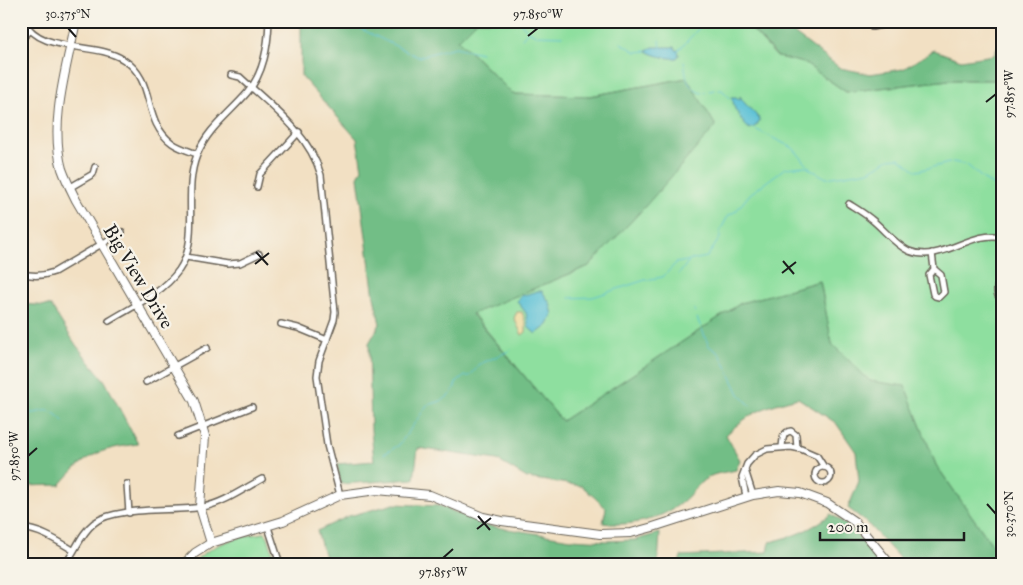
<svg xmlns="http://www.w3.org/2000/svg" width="1023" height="585" viewBox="0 0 1023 585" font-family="'IM FELL Great Primer',serif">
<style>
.green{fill:#8edf9f;stroke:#557e5e}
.forest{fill:#72be86;stroke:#476d51}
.sand{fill:#eeda9e;stroke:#857b5d}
.water{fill:#58c0d5;stroke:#3a6e78}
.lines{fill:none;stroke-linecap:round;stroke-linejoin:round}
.stream{stroke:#58c0d5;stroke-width:1}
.street-casing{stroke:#676156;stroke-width:8}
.secondary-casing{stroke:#676156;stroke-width:10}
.street{stroke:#fff;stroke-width:5}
.secondary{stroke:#fff;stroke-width:8}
.ticks{fill:none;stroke:#1c1c1c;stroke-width:2}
.labels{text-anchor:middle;stroke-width:4.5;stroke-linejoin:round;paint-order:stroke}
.street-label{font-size:19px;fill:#1c1c1c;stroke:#f7f3e8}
.neatline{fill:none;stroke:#1c1c1c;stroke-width:2}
.ticks-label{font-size:12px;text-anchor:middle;fill:#1c1c1c}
</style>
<rect width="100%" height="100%" fill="#f7f3e8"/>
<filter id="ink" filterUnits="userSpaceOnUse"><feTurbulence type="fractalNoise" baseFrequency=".02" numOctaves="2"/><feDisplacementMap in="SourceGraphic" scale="10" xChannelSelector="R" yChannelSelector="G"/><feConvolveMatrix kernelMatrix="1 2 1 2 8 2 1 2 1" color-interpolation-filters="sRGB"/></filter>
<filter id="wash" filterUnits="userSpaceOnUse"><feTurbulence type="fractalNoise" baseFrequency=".0096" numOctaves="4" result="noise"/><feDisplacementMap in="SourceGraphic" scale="20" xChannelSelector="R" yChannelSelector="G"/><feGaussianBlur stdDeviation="1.12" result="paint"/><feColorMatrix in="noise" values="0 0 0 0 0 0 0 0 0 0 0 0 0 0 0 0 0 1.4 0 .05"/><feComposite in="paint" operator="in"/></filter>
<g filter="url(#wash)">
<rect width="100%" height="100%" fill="#f2e0c3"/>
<g class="green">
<path d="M477,21H744L777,57L803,62L846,92L949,80H1002V559L936,465L905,387L870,382L832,344L820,281L741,303L562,421L472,313L589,266L687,78L590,96L513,94L458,40Z"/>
<path d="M265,533L268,537L276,564H192C210,544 239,536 265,533Z"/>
</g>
<g class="forest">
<path d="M301,21H477L458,40L513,94L590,96L687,78L716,126L642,210L589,266L472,314L562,421L741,303L820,281L832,344L870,381L905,386L936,465L1002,559V564H905L866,522L848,508L859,481L856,452L836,423L798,398C766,406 750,412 726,435L740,460L736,470C728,472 714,473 707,478C697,484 691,495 682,502C661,520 629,527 603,523L606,508L582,486L527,478L497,460L418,448L414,479L341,484L337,464L374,461L371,430L369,343L380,324L374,297L358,177L362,169L357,139L301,76Z"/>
<path d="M744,21H784L791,31L840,68L870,74L903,69L934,50L961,60L994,55L1002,36V80H949L846,92L804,63L778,57Z"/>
<path d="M21,304L51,306L76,345L105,381L138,444C98,449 86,455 60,485L21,486Z"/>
<path d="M394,504L440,506L489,526L571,539L607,541L635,540L660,533L658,564H327L317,531L349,516Z"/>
<path d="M831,514L850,527L880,564H679L681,556L768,552L770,542C795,536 811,530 831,514Z"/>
</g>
<path class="sand" d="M517,312H522L526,324V332L522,335L514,318Z"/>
<g class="water">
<path d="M653,47H675L676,50H678L679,55L677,58C668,59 655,56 647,51Z"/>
<path d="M740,96C746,107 754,111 760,120L756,126L750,129C744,126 739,115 735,109C733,105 734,101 731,97H736L740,100Z"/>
<path d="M537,291H542L550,303L553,314L548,325L536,334L529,328L526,313L517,301L521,296Z"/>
</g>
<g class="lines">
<g class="stream">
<path d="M345,21L418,57L455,47L481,53"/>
<path d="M519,21L528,31L536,35L562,36"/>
<path d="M522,38L528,31"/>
<path d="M660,40L661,49"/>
<path d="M621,43L636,52L647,51"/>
<path d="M678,51L699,28L703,21"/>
<path d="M684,62C687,77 685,86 701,93L714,90"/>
<path d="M719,90H722L733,101"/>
<path d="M751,127L793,148L810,168"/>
<path d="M679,274L689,261"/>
<path d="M569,298L593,297L645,280L663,277L676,263L707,257L720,238V231L728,216L736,211L750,194L785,168L805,166L826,178L869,171L889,159L899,158L917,171L953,162L967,165L987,182L1002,190"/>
<path d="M694,309L695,312"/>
<path d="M697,318L709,346L720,354L739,394L750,405"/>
<path d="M21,410C42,421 42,398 64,422"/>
<path d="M384,454L399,445L419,417L427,405C441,402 452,398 456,383L465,376H470L480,364L511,350"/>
</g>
</g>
</g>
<g filter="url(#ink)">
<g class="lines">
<g class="street-casing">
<g id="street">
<path d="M24,21C40,54 95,41 124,60C157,81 141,120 172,143C179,148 189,151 197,154"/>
<path d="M872,27L901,21"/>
<path d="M21,39L30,31"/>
<path d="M231,75L240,77C271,106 309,133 321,175L335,312L334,320L319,361L317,376L327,445L340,495"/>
<path d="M257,187L260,174L299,132"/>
<path d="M69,188L93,174L95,167"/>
<path d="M849,204C857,209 864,213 871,219C884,229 894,244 909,251C941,264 970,230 1002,237"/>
<path d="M21,219L26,213"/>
<path d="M932,253L934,269L941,275L944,292L939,297L935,296L933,294L929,275L934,269"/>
<path d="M186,257L228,264L240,263L259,254"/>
<path d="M1002,272C998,283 993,293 1002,301"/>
<path d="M21,273C33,277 43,276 54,272L122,232"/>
<path d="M109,321C133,306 162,294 179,270C201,238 182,192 197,155C207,129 230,113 247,93C264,73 268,46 269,21"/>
<path d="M281,324L298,328L327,340"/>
<path d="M146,382L207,348"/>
<path d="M178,436L252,407"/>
<path d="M782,447C783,440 782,432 791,431L796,435L797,448"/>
<circle cx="823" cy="475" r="8"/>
<path d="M745,470L753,495"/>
<path d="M127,484L129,513"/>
<path d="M746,496L742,477L747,464L755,455L767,449L791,447L801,449L817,456L824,467"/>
<path d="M268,527L280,564"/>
<path d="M21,528C41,530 56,540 73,550"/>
<path d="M65,564C76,551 80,534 94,523C115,506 174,512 203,507C224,503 243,489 262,479"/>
</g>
</g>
<g class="secondary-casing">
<g id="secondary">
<path d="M76,21C67,66 49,123 62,169C66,180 71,190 76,200L194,401L205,436L200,507L211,543"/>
<path d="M184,564L195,553L211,543L283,521L340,495L377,490L430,495L483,517L502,521L600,534L631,533L653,527L753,495L779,491L800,493L827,503L855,522L890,564"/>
</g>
</g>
<use href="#street" class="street"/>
<use href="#secondary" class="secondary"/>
</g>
</g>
<path class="ticks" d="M68,28L76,37M528,36L538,28M986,102L996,94M256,252L268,265M783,261L794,274M255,264L269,253M782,273L796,262M28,456L37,448M987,504L996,514M478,516L490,530M477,529L491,518M443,558L453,549"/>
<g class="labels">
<g class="street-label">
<text transform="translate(139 276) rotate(59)" y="7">Big View Drive</text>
</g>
</g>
<rect width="1023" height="585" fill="none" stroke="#f7f3e8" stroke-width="55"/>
<path d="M820 532v8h144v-8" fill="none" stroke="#1c1c1c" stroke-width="2.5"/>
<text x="828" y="532" font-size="15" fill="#1c1c1c" stroke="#f7f3e8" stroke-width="4" paint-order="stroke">200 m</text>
<rect x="28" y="28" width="968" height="530" class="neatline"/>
<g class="ticks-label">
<text x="68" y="18">30.375°N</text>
<text x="538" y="18">97.850°W</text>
<text transform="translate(1009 94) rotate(-90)" y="4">97.855°W</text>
<text transform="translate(14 456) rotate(-90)" y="4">97.850°W</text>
<text transform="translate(1009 514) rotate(-90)" y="4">30.370°N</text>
<text x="443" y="576">97.855°W</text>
</g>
</svg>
